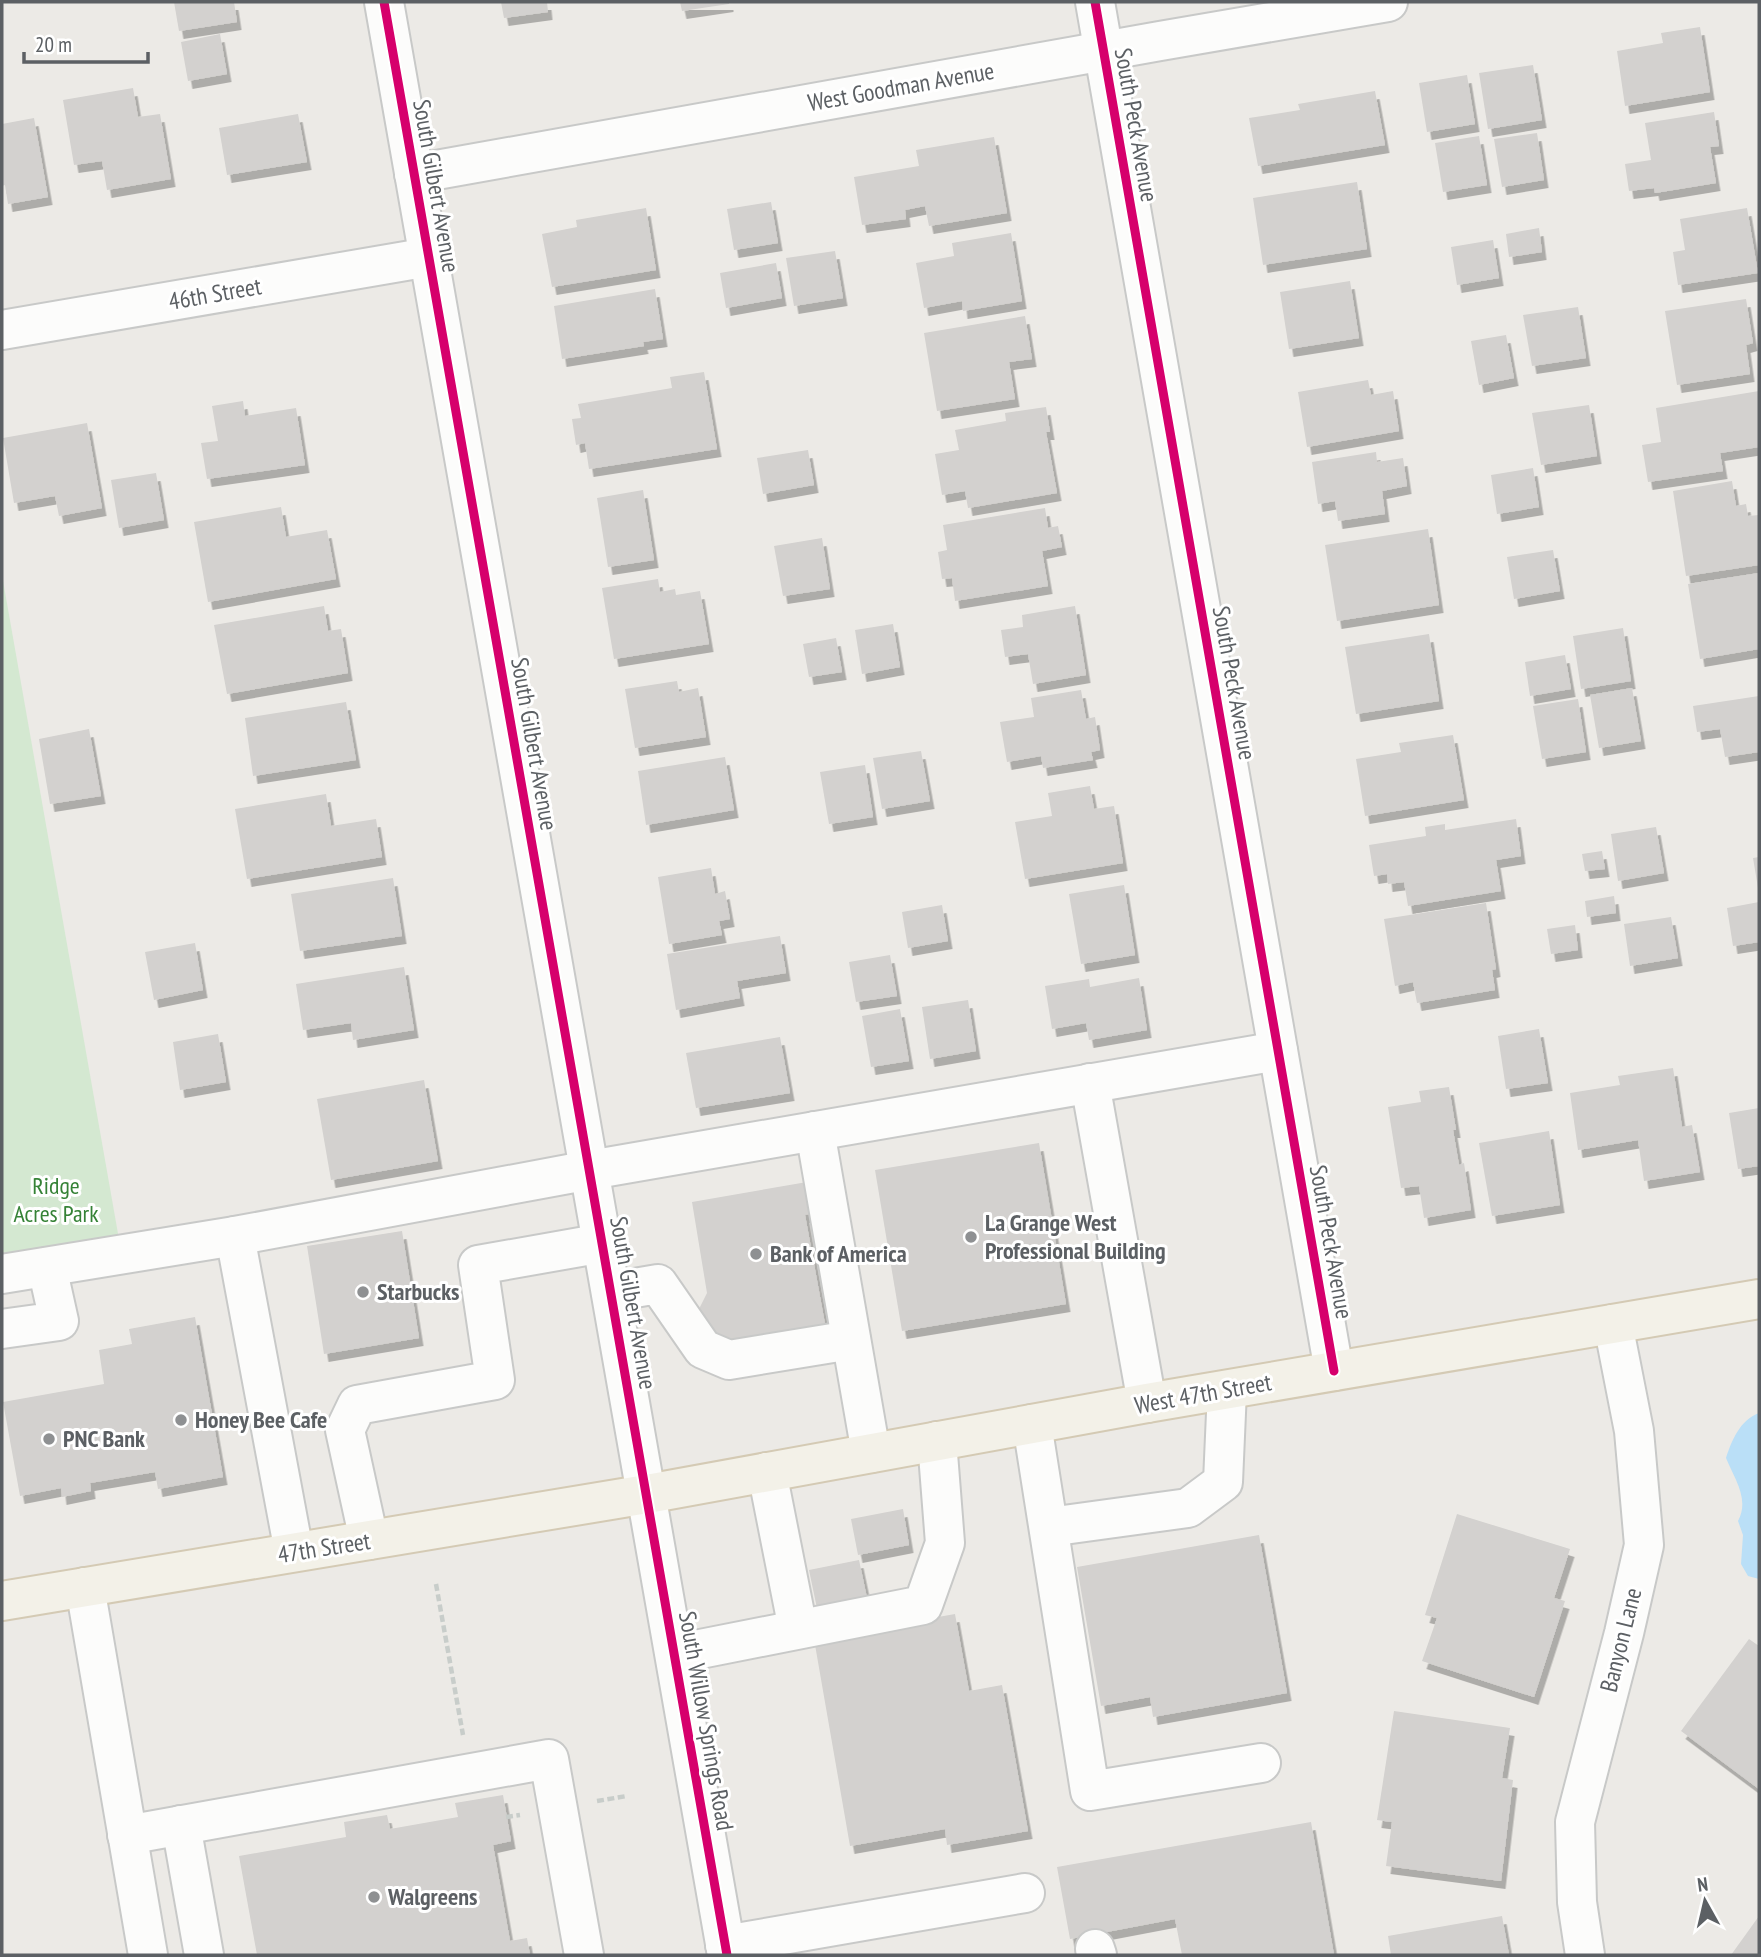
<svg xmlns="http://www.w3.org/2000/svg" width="1761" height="1957" viewBox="0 0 1761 1957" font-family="'PT Sans Narrow',sans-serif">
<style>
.green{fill:#d4e8d1}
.water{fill:#badff7}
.building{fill:#d3d1cf;filter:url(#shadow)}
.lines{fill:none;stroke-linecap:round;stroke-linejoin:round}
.minor-casing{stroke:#c8c9c8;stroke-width:42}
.major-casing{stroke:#d4cab4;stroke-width:42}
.path{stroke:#c8cdca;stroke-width:4.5;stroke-dasharray:7 3.5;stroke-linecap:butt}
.minor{stroke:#fcfcfb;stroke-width:38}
.major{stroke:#f3f1e8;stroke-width:38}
.cycleway-casing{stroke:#fff;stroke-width:13}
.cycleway{stroke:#d6006c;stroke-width:9}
.poi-dot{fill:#8e9092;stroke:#fff;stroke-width:2.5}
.labels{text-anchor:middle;stroke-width:6;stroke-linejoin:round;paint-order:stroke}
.street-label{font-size:24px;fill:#5c6064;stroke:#fff}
.park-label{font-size:24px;fill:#358236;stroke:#fff}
.poi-label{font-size:24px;font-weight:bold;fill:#5c6064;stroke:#fff;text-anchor:start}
</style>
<defs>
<filter id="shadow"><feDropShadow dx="4.5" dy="8" stdDeviation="0" flood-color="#0004"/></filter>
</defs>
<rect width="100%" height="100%" fill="#eceae6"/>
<path class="green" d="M2,575L120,1245L2,1265Z"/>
<path class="water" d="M1759,1413V1579L1748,1576L1741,1564L1743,1535L1738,1521C1750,1499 1734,1478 1726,1458C1732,1440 1740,1420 1759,1413Z"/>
<g class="building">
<path d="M174,2H234L237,22L179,31Z"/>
<path d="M501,2H547L548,12L504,18Z"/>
<path d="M680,2H729V4L682,11Z"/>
<path d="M1700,27L1710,92L1625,106L1617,51L1663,43L1661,33Z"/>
<path d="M220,34L227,74L188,81L181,42Z"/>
<path d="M1533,65L1542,120L1488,129L1479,73Z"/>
<path d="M1467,75L1475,124L1427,132L1419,83Z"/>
<path d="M133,88L138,117L160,114L171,179L107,190L102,161L74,165L63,100Z"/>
<path d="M1375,91L1385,145L1258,166L1249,118L1300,110L1298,104Z"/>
<path d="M1714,112L1719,146L1710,147L1716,183L1655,193L1654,188L1629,191L1625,164L1651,160L1645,123Z"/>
<path d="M298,114L307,162L227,175L219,128Z"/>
<path d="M34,118L48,197L8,204L5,185L2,186V124Z"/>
<path d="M1537,133L1544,180L1502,187L1494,139Z"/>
<path d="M1479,136L1487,185L1443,192L1435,143Z"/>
<path d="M994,137L1007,213L929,226L925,206L905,210L906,219L862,225L854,177L919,166L916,150Z"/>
<path d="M1357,182L1367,249L1263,265L1253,198Z"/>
<path d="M771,202L778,243L734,250L727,209Z"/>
<path d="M646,208L656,270L552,287L542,234L577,227L576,220Z"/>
<path d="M1747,208L1758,273L1678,285L1673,252L1685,250L1680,219Z"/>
<path d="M1539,228L1542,252L1509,257L1506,234Z"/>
<path d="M1011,233L1022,301L963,311L962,301L924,308L916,263L954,256L952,243Z"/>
<path d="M1493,240L1499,278L1457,285L1451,247Z"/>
<path d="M835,251L843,298L794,306L786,258Z"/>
<path d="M776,263L782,298L726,308L720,273Z"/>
<path d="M1350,281L1359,338L1289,349L1280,292Z"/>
<path d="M655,289L663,339L643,342L644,346L562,359L554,306Z"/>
<path d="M1746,299L1753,343L1746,345L1750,374L1677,385L1665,311Z"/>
<path d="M1578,307L1586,358L1532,366L1523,315Z"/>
<path d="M1025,316L1032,359L1009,362L1015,399L937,411L924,333Z"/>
<path d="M1506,335L1514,378L1479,385L1471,341Z"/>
<path d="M704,372L717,449L589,469L585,443L576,445L572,419L581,418L578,404L672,388L670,377Z"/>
<path d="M1368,380L1371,395L1393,391L1399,431L1307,447L1298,392Z"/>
<path d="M1759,391V447L1720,453L1723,471L1648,482L1642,445L1661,442L1656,408Z"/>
<path d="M243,401L245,416L296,408L305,465L207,479L201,443L218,441L212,406Z"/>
<path d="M1589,405L1597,456L1541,465L1532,413Z"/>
<path d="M1046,407L1050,432H1046L1057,493L968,508L965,491L942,495L935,454L959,450L955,430L1006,421L1005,413Z"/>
<path d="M87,423L102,508L59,516L55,496L14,503L3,438Z"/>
<path d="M808,450L814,485L763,494L757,458Z"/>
<path d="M1376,452L1377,462L1403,458L1407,486L1382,491L1385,514L1338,521L1335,501L1318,504L1312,462Z"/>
<path d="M1533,468L1539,507L1497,514L1491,475Z"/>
<path d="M156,473L164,520L119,528L111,480Z"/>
<path d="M1732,481L1736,506L1746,504L1748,516L1759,515V565L1686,576L1673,491Z"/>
<path d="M643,490L654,560L608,567L597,498Z"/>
<path d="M281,507L286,537L327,530L336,579L208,602L194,522Z"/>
<path d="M1045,508L1048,528L1058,526L1062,547L1042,551L1048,586L955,601L952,578L942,579L938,552L947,550L943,525Z"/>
<path d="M1428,529L1439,605L1337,621L1325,545Z"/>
<path d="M822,538L830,589L783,596L774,546Z"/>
<path d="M1553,550L1560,591L1514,599L1507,557Z"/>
<path d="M1759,573V649L1700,659L1688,584Z"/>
<path d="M658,579L660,592L675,589L676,595L700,591L709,644L614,659L602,588Z"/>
<path d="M324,606L328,631L341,629L348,673L227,694L214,625Z"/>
<path d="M1075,606L1086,675L1033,684L1028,654L1005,657L1001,630L1023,627L1022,615Z"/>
<path d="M893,624L900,667L862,674L855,630Z"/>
<path d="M1623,628L1631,681L1581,689L1573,636Z"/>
<path d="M1429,634L1439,701L1356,714L1345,647Z"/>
<path d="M836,638L842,672L809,677L803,644Z"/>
<path d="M1565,655L1571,689L1530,696L1525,662Z"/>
<path d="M677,681L679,692L698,688L706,737L635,748L625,689Z"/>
<path d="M1632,688L1641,741L1599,748L1590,695Z"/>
<path d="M1081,690L1086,719L1095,717L1100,750L1091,752L1093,760L1043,768L1041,756L1007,762L1000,722L1034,717L1031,698Z"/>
<path d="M1759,696V752L1725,757L1720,729L1697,732L1693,706Z"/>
<path d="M1578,699L1586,752L1542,759L1533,706Z"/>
<path d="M346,702L356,760L253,776L245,718Z"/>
<path d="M89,729L101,796L50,804L39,739Z"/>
<path d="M1453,735L1464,800L1365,816L1356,759L1401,752L1399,743Z"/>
<path d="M921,751L930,801L882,809L873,758Z"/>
<path d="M725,757L734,810L646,825L638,771Z"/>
<path d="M865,765L873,817L829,824L820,772Z"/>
<path d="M1090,786L1094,809L1114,806L1123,863L1025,879L1015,822L1052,816L1048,793Z"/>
<path d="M326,794L331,826L376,819L382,857L247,879L235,809Z"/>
<path d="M1516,819L1521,856L1496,860L1501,891L1408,906L1404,882L1388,884L1387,874L1374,876L1369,845L1426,836L1425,827L1445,824V830Z"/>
<path d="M1656,827L1664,873L1618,881L1611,834Z"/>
<path d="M1602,851L1605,869L1585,871L1582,854Z"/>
<path d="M1759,857V888H1758L1753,858Z"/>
<path d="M711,868L715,894L725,891L730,919L719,921L722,935L669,944L658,877Z"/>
<path d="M393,878L402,936L300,951L291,894Z"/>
<path d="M1124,885L1135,955L1081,964L1069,894Z"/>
<path d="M1614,896L1616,913L1587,917L1585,901Z"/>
<path d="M1759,902V942L1733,946L1727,908Z"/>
<path d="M1486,903L1496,969L1492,970L1495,990L1417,1003L1413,982L1395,986L1384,919Z"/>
<path d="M942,905L948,941L908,948L902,912Z"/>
<path d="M1671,917L1678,958L1630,966L1624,924Z"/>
<path d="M1575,925L1578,950L1551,954L1547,929Z"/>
<path d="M780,936L786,973L737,981L740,998L676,1010L667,954Z"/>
<path d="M195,943L203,990L154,1000L145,952Z"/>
<path d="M890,955L897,996L856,1002L849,962Z"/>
<path d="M404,967L414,1030L353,1040L351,1023L303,1030L296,984Z"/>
<path d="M1139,978L1147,1030L1089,1040L1086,1023L1052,1029L1045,986L1089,979L1090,987Z"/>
<path d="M968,1000L976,1051L930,1059L922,1007Z"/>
<path d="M900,1009L909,1061L871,1067L862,1016Z"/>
<path d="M1539,1029L1548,1083L1506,1089L1498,1036Z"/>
<path d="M218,1034L226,1082L180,1090L173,1042Z"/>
<path d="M780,1037L790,1093L696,1108L686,1053Z"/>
<path d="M1673,1068L1682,1127L1692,1125L1700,1172L1644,1181L1638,1140L1578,1150L1570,1093L1620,1085L1618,1076Z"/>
<path d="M424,1080L438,1161L331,1180L317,1099Z"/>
<path d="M1449,1087L1456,1130H1453L1459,1165L1464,1163L1471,1210L1424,1218L1419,1186L1401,1188L1388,1107L1421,1102L1419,1091Z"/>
<path d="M1759,1108V1166L1738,1169L1729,1113Z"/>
<path d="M1549,1131L1560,1205L1492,1216L1479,1143Z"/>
<path d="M1039,1143L1066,1304L902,1331L875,1170Z"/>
<path d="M807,1182L813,1213L805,1215L825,1324L744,1337L728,1347L696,1315L707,1293L692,1202Z"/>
<path d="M402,1231L419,1338L324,1354L307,1246Z"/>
<path d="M195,1317L223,1477L158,1489L155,1472L90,1483L91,1491L62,1497L61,1488L20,1496L3,1402L104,1384L99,1350L132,1344L129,1329Z"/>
<path d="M903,1509L909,1545L858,1555L851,1519Z"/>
<path d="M1457,1514L1570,1549L1554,1598L1565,1601L1534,1697L1422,1661L1437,1618L1425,1615Z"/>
<path d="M1259,1535L1287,1693L1153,1717L1150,1697L1101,1706L1077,1567Z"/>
<path d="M859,1560L868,1603L818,1613L809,1570Z"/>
<path d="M955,1614L969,1691L1002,1685L1028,1831L947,1845L945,1829L850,1846L814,1639Z"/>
<path d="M1749,1639L1759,1646V1789L1681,1731Z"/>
<path d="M1394,1711L1510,1728L1502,1778L1513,1780L1501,1881L1386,1866L1392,1822L1377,1820Z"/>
<path d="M503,1795L511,1841L493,1845L510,1941L527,1938L530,1955H257L239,1856L346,1837L344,1822L387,1815L390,1829L458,1817L455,1803Z"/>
<path d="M1311,1822L1334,1955H1182L1175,1919L1070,1939L1057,1867Z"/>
<path d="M1502,1916L1509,1955H1391L1388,1936Z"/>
<path d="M1759,1916V1955H1731Z"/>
</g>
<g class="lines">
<g class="minor-casing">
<g id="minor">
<path d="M384,2L727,1955"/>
<path d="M1095,2L1334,1371"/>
<path d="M414,174L1160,41L1388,2"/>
<path d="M2,330L429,257"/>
<path d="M1090,1083L1147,1403"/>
<path d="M815,1131L871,1453"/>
<path d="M235,1236L294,1552"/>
<path d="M2,1274L235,1236L590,1170L1278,1051"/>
<path d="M611,1292L658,1284L703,1349L729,1360L851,1340"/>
<path d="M2,1329L59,1321L47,1267"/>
<path d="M1032,1424L1090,1791L1261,1763"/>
<path d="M767,1472L798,1629"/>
<path d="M1049,1527L1188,1508L1223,1482L1227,1390"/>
<path d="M369,1540L345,1430L357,1405L495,1380L478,1265L603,1243"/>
<path d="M85,1587L148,1955"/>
<path d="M675,1654L923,1605L945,1543L937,1441"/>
<path d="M181,1825L204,1955"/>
<path d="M127,1835L549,1759L584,1955"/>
<path d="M725,1945L1025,1893"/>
<path d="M1095,1949L1097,1955"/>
<path d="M1585,1955L1577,1902L1575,1822L1624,1633L1644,1545L1634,1431L1613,1324"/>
</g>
</g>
<g class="major-casing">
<path id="major" d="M2,1601L647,1494L1147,1403L1759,1299"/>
</g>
<g class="path">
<path d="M436,1584L463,1735"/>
<path d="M597,1801L627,1796"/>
<path d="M506,1817L520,1815"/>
</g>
<use href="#minor" class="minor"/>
<use href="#major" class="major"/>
<g class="cycleway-casing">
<g id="cycleway">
<path d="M384,2L727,1955"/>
<path d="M1095,2L1334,1371"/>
</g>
</g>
<use href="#cycleway" class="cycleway"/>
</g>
<g class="poi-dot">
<circle cx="971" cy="1237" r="7"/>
<circle cx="756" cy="1254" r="7"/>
<circle cx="363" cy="1292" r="7"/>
<circle cx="181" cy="1420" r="7"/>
<circle cx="49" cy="1439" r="7"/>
<circle cx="374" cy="1897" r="7"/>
</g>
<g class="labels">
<g class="street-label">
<text transform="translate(901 87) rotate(-10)" y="8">West Goodman Avenue</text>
<text transform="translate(1136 125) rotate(80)" y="8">South Peck Avenue</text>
<text transform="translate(436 186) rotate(80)" y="8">South Gilbert Avenue</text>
<text transform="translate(215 294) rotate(-10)" y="8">46th Street</text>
<text transform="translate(1234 683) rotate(80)" y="8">South Peck Avenue</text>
<text transform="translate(534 744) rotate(80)" y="8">South Gilbert Avenue</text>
<text transform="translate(1331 1242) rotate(80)" y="8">South Peck Avenue</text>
<text transform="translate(633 1303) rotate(80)" y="8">South Gilbert Avenue</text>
<text transform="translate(1203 1394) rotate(-10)" y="8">West 47th Street</text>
<text transform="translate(324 1548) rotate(-9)" y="8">47th Street</text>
<text transform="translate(1621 1640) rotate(-76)" y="8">Banyon Lane</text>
<text transform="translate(706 1721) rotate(80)" y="8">South Willow Springs Road</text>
</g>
<g class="park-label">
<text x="56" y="1194">Ridge<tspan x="56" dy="28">Acres Park</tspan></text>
</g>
<g class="poi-label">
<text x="985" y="1231">La Grange West<tspan x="985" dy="28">Professional Building</tspan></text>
<text x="770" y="1262">Bank of America</text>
<text x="377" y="1300">Starbucks</text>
<text x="195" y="1428">Honey Bee Cafe</text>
<text x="63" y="1447">PNC Bank</text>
<text x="388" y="1905">Walgreens</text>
</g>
</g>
<rect width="1761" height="1957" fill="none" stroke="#5c6064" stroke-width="7"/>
<g transform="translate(1705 1901) rotate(352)" stroke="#ffffff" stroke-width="5" paint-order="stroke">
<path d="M0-5L12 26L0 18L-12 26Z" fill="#5c6064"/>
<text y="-10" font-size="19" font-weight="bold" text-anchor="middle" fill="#5c6064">N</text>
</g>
<path d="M24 52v10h124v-10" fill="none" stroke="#5c6064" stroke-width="3.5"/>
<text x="35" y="52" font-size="21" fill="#5c6064" stroke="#ffffff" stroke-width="5" paint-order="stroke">20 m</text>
</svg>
